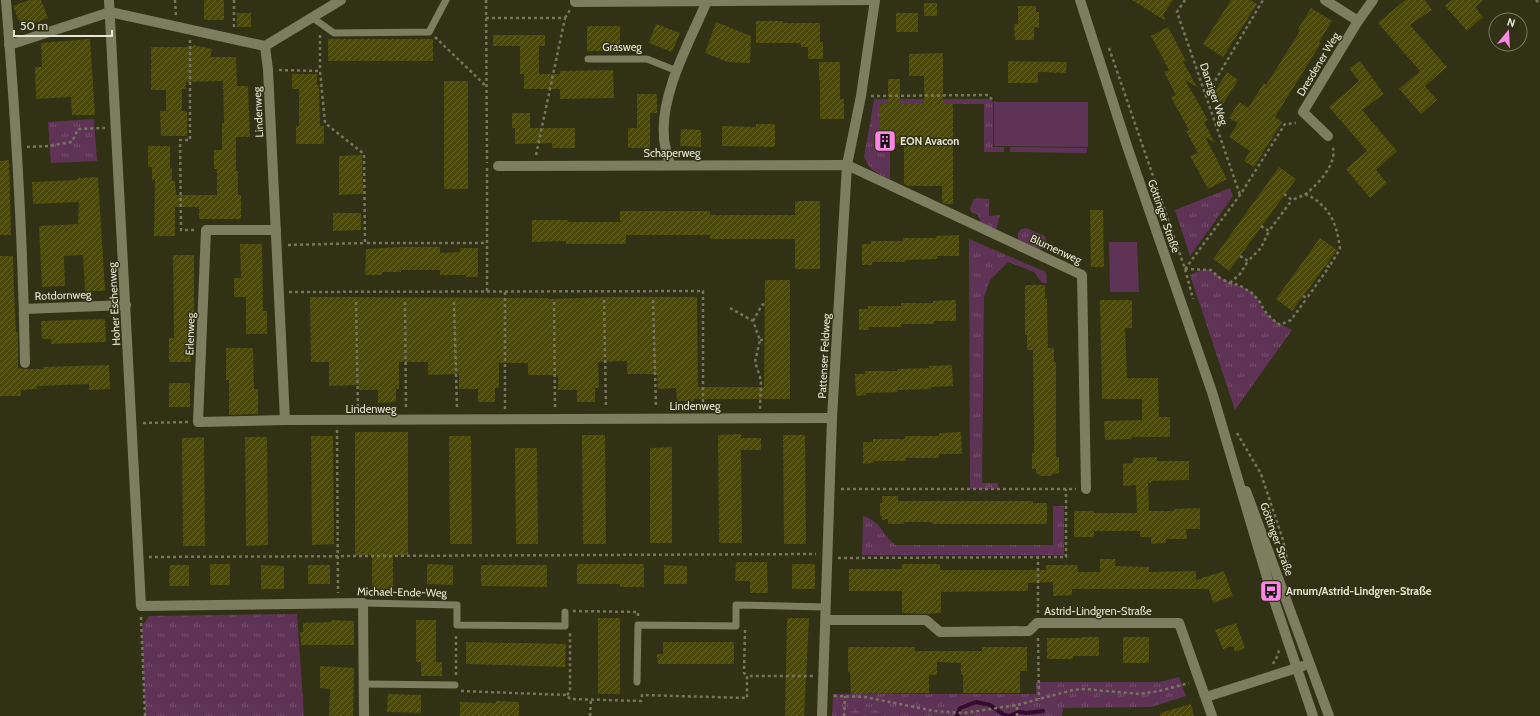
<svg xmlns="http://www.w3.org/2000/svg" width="1540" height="716" viewBox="0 0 1540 716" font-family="Cabin,sans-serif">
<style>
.grass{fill:url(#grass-tufts)}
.wetland{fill:url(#wetland-marsh)}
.garden{fill:#5f3356}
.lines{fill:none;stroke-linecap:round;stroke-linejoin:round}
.stream{stroke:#340b2d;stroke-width:4}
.building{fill:url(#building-hatch)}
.path{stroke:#76765e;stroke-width:2.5;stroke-dasharray:3 3;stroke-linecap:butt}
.lane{stroke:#7d7e5f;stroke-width:7}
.street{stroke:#7d7e5f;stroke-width:10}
.labels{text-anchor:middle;stroke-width:3;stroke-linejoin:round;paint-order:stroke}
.street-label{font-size:11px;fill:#e6e6d5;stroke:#313115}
.poi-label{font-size:11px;font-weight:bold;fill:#e6e6d5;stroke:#313115;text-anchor:start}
</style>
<defs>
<pattern id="grass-tufts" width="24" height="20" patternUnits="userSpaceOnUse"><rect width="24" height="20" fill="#5f3356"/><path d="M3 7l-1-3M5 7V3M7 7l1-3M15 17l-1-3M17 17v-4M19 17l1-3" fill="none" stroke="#76516d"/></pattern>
<pattern id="wetland-marsh" width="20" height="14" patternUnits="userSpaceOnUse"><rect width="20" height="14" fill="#5f3356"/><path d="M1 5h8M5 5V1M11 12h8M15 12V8" fill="none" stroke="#76516d"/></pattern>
<pattern id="building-hatch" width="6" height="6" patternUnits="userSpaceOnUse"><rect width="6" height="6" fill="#4a4909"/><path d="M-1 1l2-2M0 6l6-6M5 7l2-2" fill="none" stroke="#64632c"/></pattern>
</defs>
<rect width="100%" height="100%" fill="#313115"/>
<g class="grass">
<path d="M874,99H990L993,102V147H1004V152H984V104H880V143H890V179C877,173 870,171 864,157Z"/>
<path d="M94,119L97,161L51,163L48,122Z"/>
<path d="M1010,147L1087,148V153L1010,152Z"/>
<path d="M1230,188L1233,196L1190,256L1175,210Z"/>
<path d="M977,198L989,199V216L1000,215L996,230L979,223L980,219L977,214L972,213L970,209L973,200Z"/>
<path d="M1026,228L1045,236L1047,243L1044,248L1038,250L1018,240V233L1021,229Z"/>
<path d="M969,239L1046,272L1047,283H1042L1034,272L1008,262L990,280L984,297L982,483H998V489H970Z"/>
<path d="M1204,269C1214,271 1220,278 1229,282C1236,286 1245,287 1252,293C1258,297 1260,305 1264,311C1271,320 1282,325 1292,330L1235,410L1190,275Z"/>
<path d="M1053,506H1064V555H862L863,516C882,522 881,533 895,545H1053Z"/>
<path d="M297,614L304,716H145L142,627L149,616Z"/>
<path d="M1179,677L1186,696L1151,707L1063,708L1062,716H832L833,694H1036V682H1160Z"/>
</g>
<path class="wetland" d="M857,708L865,711L873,709L890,716H847L848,710Z"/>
<g class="garden">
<path d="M994,102H1088V147L994,146Z"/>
<path d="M1109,242H1137L1139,292H1110Z"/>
</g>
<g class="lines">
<path class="stream" d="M957,716L960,708L976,702L990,705L1004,715L1009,716L1019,712L1026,713L1043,711"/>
</g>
<g class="building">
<path d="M29,0H41L48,18L22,28L13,6Z"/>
<rect x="204" y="0" width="20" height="20"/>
<path d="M1132,0H1173L1163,15L1166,21Z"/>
<path d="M1231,0H1250L1257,4L1223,57L1203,44Z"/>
<path d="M1405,0H1425L1432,10L1410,25L1447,67L1425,86L1437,100L1421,114L1399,89L1420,71L1378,23Z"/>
<path d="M1452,0H1483L1475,7L1483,17L1467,31L1445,6Z"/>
<rect x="924" y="3" width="13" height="13"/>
<path d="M1018,6H1036V12H1039V28L1034,27V40H1015L1014,24H1018Z"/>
<path d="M1311,8L1332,21L1319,42L1321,43L1275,117L1282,122L1254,167L1244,161L1250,151L1229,137L1238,123L1229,118L1239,102L1248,108L1264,83L1266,85L1300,31L1298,29Z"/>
<rect x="237" y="13" width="14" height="14"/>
<rect x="896" y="13" width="22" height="19"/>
<path d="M756,21H783V23H820V42H823V59H808V47H801V43H756Z"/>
<path d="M716,22L751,36L750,63L728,62L705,53Z"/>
<path d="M656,24L680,33L672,52L649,43Z"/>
<rect x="587" y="26" width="33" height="25"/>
<path d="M1168,27L1186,61L1183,62L1197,87L1185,80L1208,120L1204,122L1215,143L1205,137L1227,179L1208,189L1190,156L1198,153L1186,131L1189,130L1171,97L1176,95L1164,72L1169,70L1151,36Z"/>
<path d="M493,35H545V46H539V74H560L559,71L613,70L614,98L560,99V89H524V74H520V46H493Z"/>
<path d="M90,39L95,115H72L71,97L36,99L35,67H42L41,43Z"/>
<rect x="328" y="39" width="105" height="22"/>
<path d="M193,45L212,49L210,57H236L237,86H248L250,137H236V171H238V195H241V219H199V207H175V236H154L155,180H152V167H148V146H170V168H172V181H175L176,195H217V169H214V150H222V123H224L223,81L186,82V89H182V111H187V136H161L160,111H166V90H151V47H193Z"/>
<path d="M943,53V104H953V204H946L942,202V186H908L904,184V143H880V104H888V79H900V104H924V76H909V54Z"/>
<path d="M1008,61L1067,62L1066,73L1038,72V83H1008Z"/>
<path d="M1360,61L1384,94L1362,110L1397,151L1376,170L1387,183L1370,198L1346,169L1367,151L1329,107L1359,81L1349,68Z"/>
<path d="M819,62H840V99H844V119H820V80H819Z"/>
<path d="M1227,72L1238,80L1223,104L1212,96Z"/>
<path d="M292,74H317V85H319L320,126H324V144H296V126H299V89H292Z"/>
<rect x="444" y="81" width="24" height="108"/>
<path d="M637,94H657V113H650V148H628V128H637Z"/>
<path d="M512,113H530V128H575V148H552V143L515,144V128H512Z"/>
<path d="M756,124H775V147L722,146V126L756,127Z"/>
<path d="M681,129L701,130V147L680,146Z"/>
<path d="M362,155L363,194L339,195V156Z"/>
<path d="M9,160L11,235H0V161Z"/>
<path d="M1279,167L1296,179L1229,271L1213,259Z"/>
<path d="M98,177L105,291H85L83,255L64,256L65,286L42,287L39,226L78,224L79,202L33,204L32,182L78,180V178Z"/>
<path d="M795,201H820V269H795V239H710V235H626V244H566V241L532,242V220H568V222H620V211H710V215H795Z"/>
<path d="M1090,210H1103L1104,267H1091Z"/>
<path d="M333,213H361V230L333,231Z"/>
<path d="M959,235V256H937V259L905,260V262H872V265H862V244H871V241H903V238H936V236Z"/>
<path d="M1320,238L1337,250L1292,311L1276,299Z"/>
<path d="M240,244H262L263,311H267V334H246V297H234V278H241Z"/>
<path d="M401,247H440V253L460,252V248H478V277H466V275H440V270H401V272H382V275H365L366,249Z"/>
<path d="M173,255H194V320H190L191,362H169V338H174Z"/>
<path d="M0,256H13L14,293L16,332H18V368L26,369H43V367L109,365L110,389L89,390V384L37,386V389L21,390V396H0Z"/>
<path d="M765,280H790V399H694V401H677L676,388L658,389L657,374H627V361L598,362L599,388H595V402H577V390H558V375H528V363H499V388H495V402H478V389H459V374L428,375V362H399V389H396V402L378,403V390H359V385L329,386V362H311L310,297L548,298V299L608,297H697L698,387H764Z"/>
<path d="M1025,285H1045V299L1047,298L1048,348H1054V362H1056V457H1059V473L1052,474V476H1039V474H1036V469H1032V453H1034V441L1033,350H1027V335H1025Z"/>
<path d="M956,300V321H934V324H901L902,327H869V330H859V309H868V306H901V303H933V301Z"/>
<path d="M1100,300H1132V328H1125L1127,378H1158L1159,417H1170V437H1132V439L1105,440L1104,421L1142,420V399H1102Z"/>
<path d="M105,319L106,342L51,344V339H42L41,321Z"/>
<path d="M226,348H253L254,389H258V414L229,415V380H226Z"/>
<path d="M952,365L953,386L931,387V389L898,390V392L866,393V395L856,396L855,374H865V371H897V369L929,368V366Z"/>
<rect x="169" y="383" width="21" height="24"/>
<path d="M355,432H408V555H393V589H372V555H355Z"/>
<path d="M961,432L962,454H939V458H906V461H873V463L863,464V442H873V439H905V436H939V433Z"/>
<path d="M741,434V438H761V450H741L742,543H719L718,435Z"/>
<path d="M582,435H605L606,544H583Z"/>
<path d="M783,435H805L806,544H784Z"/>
<path d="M311,436H333L334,544L312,545Z"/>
<path d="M449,436H471L472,544H450Z"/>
<path d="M204,437L205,546H183L182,438Z"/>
<path d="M245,437H267L268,545L246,546Z"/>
<path d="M672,447V543H650V448Z"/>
<path d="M515,448H537L538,544H516Z"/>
<path d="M1157,457V461H1189V480L1151,481V483H1148L1149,511H1174V509L1200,508V529H1186L1187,539H1166V543L1151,544V537H1140V531H1094V537H1074V511H1094V513H1137L1136,485L1123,486V464L1133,463V458Z"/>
<path d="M882,496H898V501H1033V503H1047V524H932V522H904V524H888V519L882,520V516H880V503H882Z"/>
<path d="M1100,559H1115V566L1149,567V572L1196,571V580L1224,571L1233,596L1213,603L1209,589H1072V595L1053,596V582L1028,583V591L941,592V613L926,614L902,613V591H849V569H902V564H940V570H1046V565H1077L1078,572H1100Z"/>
<path d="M736,562H767L768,593H750V581H735Z"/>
<rect x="210" y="564" width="20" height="21"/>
<path d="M427,564L453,565V585L427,584Z"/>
<path d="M577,564H644V587H620V584H577Z"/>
<rect x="792" y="564" width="23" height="25"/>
<path d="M170,565H189V586H169Z"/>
<path d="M261,565L284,566V589H261Z"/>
<rect x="308" y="565" width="22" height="19"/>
<path d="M481,565H547V587L481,586Z"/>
<path d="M664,565L687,566V584H664Z"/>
<rect x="598" y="618" width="22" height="76"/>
<path d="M787,618H809L804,716H785Z"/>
<path d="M332,620L354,621V645H301L300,632H303V623L332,622Z"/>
<path d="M416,620H436V662H442V676H421V662H416Z"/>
<path d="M1236,623L1245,648L1235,652L1233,646L1223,649L1215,630Z"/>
<path d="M1081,637H1099V656H1073V659H1047V638H1081Z"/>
<rect x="1123" y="637" width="26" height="26"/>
<path d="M466,642L566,644L565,667L466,664Z"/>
<path d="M663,642H734V664H658L657,654H663Z"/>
<path d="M848,647H915V651H982V647H1027V671H1020V693H963V675H961V663L937,662V675H929V693L851,694L850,672H848Z"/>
<path d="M320,666L354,668L353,716H329L330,689L320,688Z"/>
<path d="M388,694L421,695V713L387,712Z"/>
<path d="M496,701L519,702V716H460V702L496,703Z"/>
<path d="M1191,704L1194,716H1160V713Z"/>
</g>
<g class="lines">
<g class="path">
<path d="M175,0L176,16"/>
<path d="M234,0V29"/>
<path d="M486,0L487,163"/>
<path d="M1185,0L1177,12L1240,195"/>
<path d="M1536,0L1540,4"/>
<path d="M486,18H565L536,155"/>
<path d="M565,18L570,10"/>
<path d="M320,35V71"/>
<path d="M435,37L486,86"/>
<path d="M190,40V140H180L181,230H196"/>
<path d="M1109,48L1185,269L1193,299"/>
<path d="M279,70L320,71L325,123L364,154L365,243H487"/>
<path d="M871,96L988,95L994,102"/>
<path d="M1206,96L1263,0"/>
<path d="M27,147L48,146L72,142L78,129L105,128"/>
<path d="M487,168V292"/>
<path d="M1284,194L1292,200C1297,198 1302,196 1307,193C1319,183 1339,162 1332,145"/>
<path d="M1305,194C1330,205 1337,224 1340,249L1329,267"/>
<path d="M1261,226L1269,231L1292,200"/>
<path d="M288,245L365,243"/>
<path d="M1240,256L1248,261L1261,248L1269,231"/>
<path d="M1185,269L1240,195L1285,124L1296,123"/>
<path d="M1185,269L1211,270L1220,278L1230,283L1239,285L1252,293L1260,302L1264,310L1272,319L1280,325L1291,320L1307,298"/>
<path d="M1230,283L1240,274L1248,261"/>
<path d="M289,292L703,291V407"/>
<path d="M505,292V409"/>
<path d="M1303,296L1307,298L1329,267L1326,265"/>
<path d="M604,300L606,408"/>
<path d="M653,300L656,407"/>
<path d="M356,302L358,410"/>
<path d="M405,302L406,409"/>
<path d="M454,302L457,409"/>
<path d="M554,302L555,409"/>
<path d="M730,308L753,321L760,340L755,362L761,380L760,409"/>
<path d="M753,321L762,305L765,304"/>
<path d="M760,340H765"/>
<path d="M143,423L188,422"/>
<path d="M337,430L338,593"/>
<path d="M1237,433L1261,474L1283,540L1290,573"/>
<path d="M841,489H1076"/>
<path d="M149,557L816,554"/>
<path d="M838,558L1066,557V489"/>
<path d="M573,611L638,612V616"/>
<path d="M1038,613V558"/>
<path d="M141,617L145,716"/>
<path d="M745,630L744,673L747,676"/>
<path d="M1038,638L1039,699"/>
<path d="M1273,664L1278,655L1279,650"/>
<path d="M456,675V634"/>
<path d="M461,691L567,695L570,699L641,701L642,695L747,698V676H813"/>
<path d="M567,695L570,692V633"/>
<path d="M834,696L865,697L934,711L964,713L1017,705L1073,690L1084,689L1140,694L1159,691L1189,683"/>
<path d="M590,716L591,700"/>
<path d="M844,716L845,696"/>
<path d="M1017,716V705"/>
</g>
<g class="lane">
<path d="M313,18L334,33L429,32L446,0"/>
<path d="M588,59H647L677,71"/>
<path d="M363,603L457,605V625L565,626V612"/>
<path d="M637,682L638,625L736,626V605L826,607"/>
<path d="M364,684L455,685"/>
</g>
<g class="street">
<path d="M109,0L141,606L363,603L364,716"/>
<path d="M575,0V2L875,0"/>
<path d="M1080,0L1127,146L1212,392L1271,591L1313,716"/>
<path d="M1325,0L1358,21"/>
<path d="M6,1C16,121 23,242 25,363"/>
<path d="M9,45L110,12L265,46L341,0"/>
<path d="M265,46L268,70L285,420L832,418"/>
<path d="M1328,136L1303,112L1358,21L1373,0"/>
<path d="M670,165C668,156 664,146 664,137C660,94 690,41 707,1"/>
<path d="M498,166L847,165L1082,275L1086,489"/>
<path d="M276,230H206L198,422L285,420"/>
<path d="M24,309L126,305"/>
<path d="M1246,491L1329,716"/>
<path d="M826,620H926L940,632L1029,631L1037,623H1179L1212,716"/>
<path d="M1206,697L1303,666"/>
<path d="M822,716L832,418L847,165L861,96L875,0"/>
</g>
</g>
<defs>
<g id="building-square" transform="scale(1.15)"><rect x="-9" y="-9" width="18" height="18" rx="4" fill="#fc86e3" stroke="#313115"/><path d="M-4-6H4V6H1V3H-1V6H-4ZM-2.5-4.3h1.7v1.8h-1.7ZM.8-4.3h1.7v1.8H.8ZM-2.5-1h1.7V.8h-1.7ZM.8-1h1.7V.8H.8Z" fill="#111"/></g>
<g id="bus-square" transform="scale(1.15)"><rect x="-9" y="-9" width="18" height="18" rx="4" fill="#fc86e3" stroke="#313115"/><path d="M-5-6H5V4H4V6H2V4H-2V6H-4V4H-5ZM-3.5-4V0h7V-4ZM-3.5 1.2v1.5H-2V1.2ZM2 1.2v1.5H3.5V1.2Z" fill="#111"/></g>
</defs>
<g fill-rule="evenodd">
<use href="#building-square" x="885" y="141"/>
<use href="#bus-square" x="1271" y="591"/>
</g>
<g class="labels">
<g class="street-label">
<text x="622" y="51">Grasweg</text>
<text transform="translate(1318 64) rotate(-59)" y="4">Dresdener Weg</text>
<text transform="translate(1214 94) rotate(71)" y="4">Danziger Weg</text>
<text transform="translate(258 112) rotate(-93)" y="4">Lindenweg</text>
<text x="672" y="157">Schaperweg</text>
<text transform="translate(1164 216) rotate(71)" y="4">Göttinger Straße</text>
<text transform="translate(1056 249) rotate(25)" y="4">Blumenweg</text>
<text transform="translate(63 295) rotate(-2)" y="4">Rotdornweg</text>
<text transform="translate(114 304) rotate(-93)" y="4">Hoher Eschenweg</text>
<text transform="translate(190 334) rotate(-88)" y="4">Erlenweg</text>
<text transform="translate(824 356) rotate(-87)" y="4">Pattenser Feldweg</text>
<text x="695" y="410">Lindenweg</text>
<text x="371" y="413">Lindenweg</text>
<text transform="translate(1277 539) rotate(70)" y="4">Göttinger Straße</text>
<text transform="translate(402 592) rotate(1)" y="4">Michael-Ende-Weg</text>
<text x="1098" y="615">Astrid-Lindgren-Straße</text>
</g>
<g class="poi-label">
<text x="900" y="145">EON Avacon</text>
<text x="1286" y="595">Arnum/Astrid-Lindgren-Straße</text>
</g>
</g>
<g transform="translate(1508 32) rotate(18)"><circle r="19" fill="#313115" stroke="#797962"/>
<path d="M0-3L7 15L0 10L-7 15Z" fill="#fc86e3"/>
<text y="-6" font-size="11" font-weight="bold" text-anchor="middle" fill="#e6e6d5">N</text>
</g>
<path d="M14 30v6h98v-6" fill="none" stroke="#e6e6d5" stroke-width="2"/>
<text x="20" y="30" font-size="12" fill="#e6e6d5" stroke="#313115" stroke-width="3" paint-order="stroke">50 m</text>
</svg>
